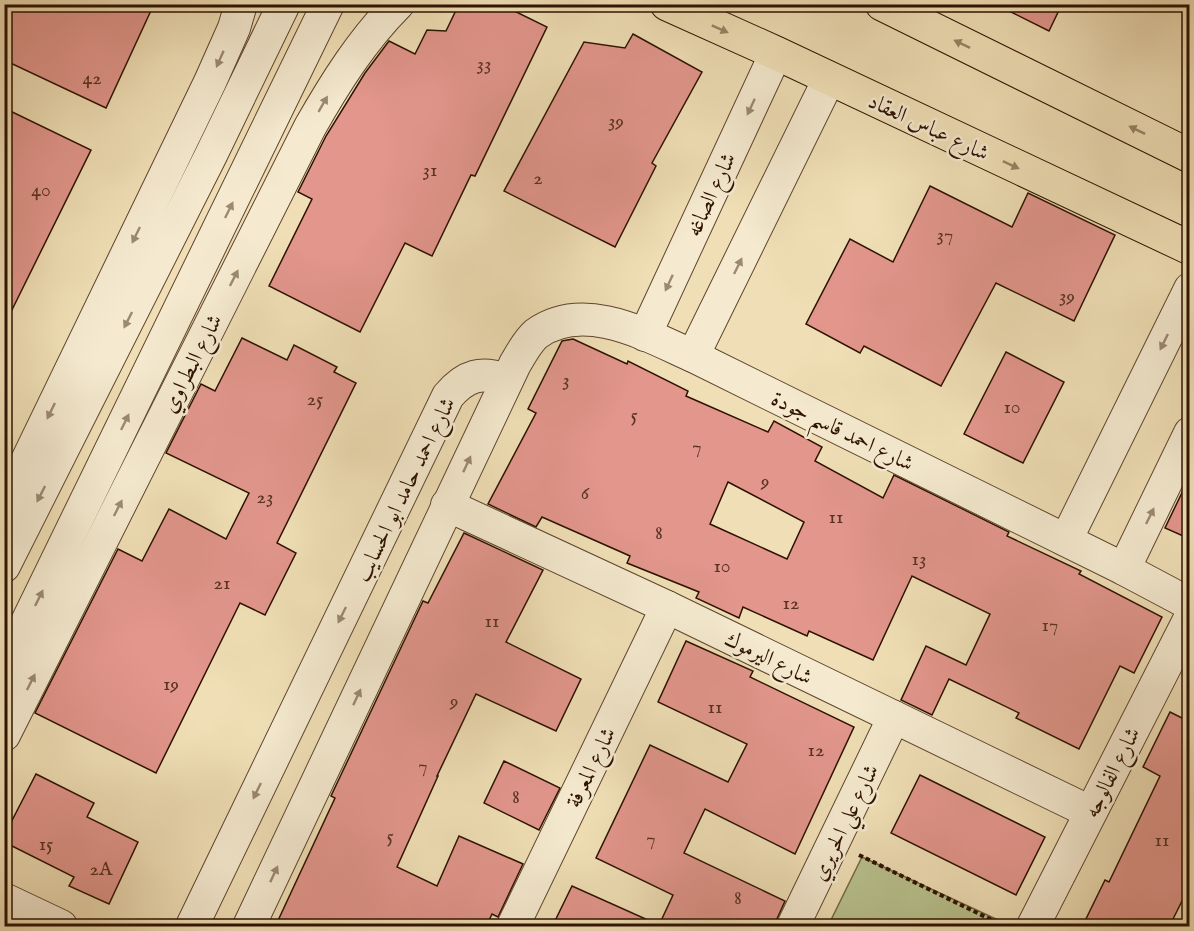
<svg xmlns="http://www.w3.org/2000/svg" width="1194" height="931" viewBox="0 0 1194 931" font-family="'IM FELL English',Amiri,serif">
<style>
.green{fill:#b8c28e;stroke:#726a47;stroke-width:1.5}
.building{fill:#e2968c;stroke:#2d1200;stroke-width:1.5;fill-rule:evenodd}
.lines{fill:none;stroke-linecap:round;stroke-linejoin:round}
.minor-casing{stroke:#5e452e;stroke-width:34}
.major-casing{stroke:#2d1200;stroke-width:35}
.path{stroke:#2d1200;stroke-width:4;stroke-dasharray:4.5 3;stroke-linecap:butt}
.minor{stroke:#f5ead0;stroke-width:32}
.major{stroke:#f0dfb6;stroke-width:33}
.oneway{fill:#988364}
.oneway2{fill:#9b8972}
.labels{text-anchor:middle;stroke-width:5;stroke-linejoin:round;paint-order:stroke}
.number-label{font-size:20px;fill:#5a3323}
.street-label{font-size:22px;fill:#2d1200;stroke:#f5ead0}
</style>
<rect width="100%" height="100%" fill="#f0dfb6"/>
<filter id="stains"><feTurbulence type="fractalNoise" baseFrequency=".00333" numOctaves="4"/><feColorMatrix values="0 0 0 0 .2 0 0 0 0 .09 0 0 0 0 .02 0 0 0 .5 -.17"/></filter>
<radialGradient id="worn" r=".72"><stop offset=".6" stop-color="#630" stop-opacity="0"/><stop offset="1" stop-color="#630" stop-opacity=".3"/></radialGradient>
<path class="green" d="M862,857L1011,926H828Z"/>
<g class="building">
<path d="M15,4H154L106,108L4,60V27Z"/>
<path d="M459,4H500L547,27L475,176L471,175L432,256L405,243L360,332L269,286L312,199L298,192L326,136L365,73L389,41L415,54L427,30L446,31Z"/>
<path d="M995,4H1062L1049,31Z"/>
<path d="M633,34L702,72L652,163L656,166L615,247L504,191L584,42L625,48Z"/>
<path d="M4,108L91,150L4,326Z"/>
<path d="M930,186L1012,227L1028,193L1115,235L1074,321L996,283L941,386L864,346L860,353L806,324L850,239L893,262Z"/>
<path d="M242,338L287,360L294,345L337,367L334,372L356,383L277,543L296,553L265,615L240,603L156,773L35,713L118,549L142,561L169,509L226,539L249,493L166,453L201,384L215,391Z"/>
<path d="M573,339L627,364L628,361L688,391L686,396L768,432L774,421L822,447L815,461L883,498L894,475L1009,532L1007,536L1081,571L1079,574L1162,617L1134,673L1120,666L1079,749L1016,718L1019,713L949,679L932,715L901,700L926,646L966,665L990,614L912,576L873,660L809,631L807,636L743,607L739,618L696,598L699,592L627,563L630,556L542,517L536,527L488,504L536,413L528,409L562,341ZM728,482L804,522L787,559L710,524Z"/>
<path d="M1006,352L1064,382L1023,463L964,434Z"/>
<path d="M1190,476V539L1165,528Z"/>
<path d="M464,533L543,570L506,642L581,679L556,731L476,694L437,776H438L397,867L437,886L459,836L523,864L498,917L492,914L486,927H275L335,798L331,796L423,601L428,603Z"/>
<path d="M686,641L753,671L750,677L854,727L795,854L705,809L684,853L785,901L776,921L774,927H552L572,886L659,925L673,895L596,858L650,745L728,782L747,744L658,702Z"/>
<path d="M1170,712L1190,722V885L1169,927H1082L1105,880L1109,882L1160,776L1143,767Z"/>
<path d="M504,761L560,788L539,830L484,803Z"/>
<path d="M36,774L94,803L87,817L138,842L109,904L69,886L74,877L4,842V836Z"/>
<path d="M920,775L1045,837L1016,895L891,833Z"/>
</g>
<g class="lines">
<g class="minor-casing">
<g id="minor">
<path d="M645,335L776,53"/>
<path d="M693,356L829,79"/>
<path d="M447,505L667,607L1090,812"/>
<path d="M4,508L210,82L234,28L241,4"/>
<path d="M1066,540L1190,289"/>
<path d="M4,566L211,155L284,4"/>
<path d="M1124,569L1190,433"/>
<path d="M4,669L328,4"/>
<path d="M4,735L310,127C335,83 362,40 398,4"/>
<path d="M4,899L61,926"/>
<path d="M192,926L448,396C466,375 481,371 507,380"/>
<path d="M249,926L515,364C521,354 527,342 536,334C584,299 648,336 693,356L1124,569L1190,604"/>
<path d="M513,926L667,607"/>
<path d="M793,926L894,717"/>
<path d="M1033,926L1190,618"/>
</g>
</g>
<g class="major-casing">
<g id="major">
<path d="M667,4L776,53L1190,248"/>
<path d="M882,4L1190,156"/>
</g>
</g>
<path class="path" d="M859,855L1004,926"/>
<use href="#minor" class="minor"/>
<use href="#major" class="major"/>
</g>
<defs><path id="oneway-solid" d="M-6-.8H1V-3.2L6.5 0L1 3.2V.8H-6Z" transform="scale(1.5)"/></defs>
<g class="oneway">
<use href="#oneway-solid" transform="translate(720 29) rotate(24)"/>
<use href="#oneway-solid" transform="translate(962 44) rotate(-154)"/>
<use href="#oneway-solid" transform="translate(1137 130) rotate(-154)"/>
<use href="#oneway-solid" transform="translate(1011 165) rotate(25)"/>
</g>
<g class="oneway2">
<use href="#oneway-solid" transform="translate(220 59) rotate(114)"/>
<use href="#oneway-solid" transform="translate(323 104) rotate(-60)"/>
<use href="#oneway-solid" transform="translate(751 107) rotate(115)"/>
<use href="#oneway-solid" transform="translate(229 210) rotate(-64)"/>
<use href="#oneway-solid" transform="translate(136 235) rotate(116)"/>
<use href="#oneway-solid" transform="translate(738 266) rotate(-64)"/>
<use href="#oneway-solid" transform="translate(234 278) rotate(-63)"/>
<use href="#oneway-solid" transform="translate(669 283) rotate(115)"/>
<use href="#oneway-solid" transform="translate(128 320) rotate(117)"/>
<use href="#oneway-solid" transform="translate(1164 342) rotate(116)"/>
<use href="#oneway-solid" transform="translate(51 411) rotate(116)"/>
<use href="#oneway-solid" transform="translate(125 422) rotate(-64)"/>
<use href="#oneway-solid" transform="translate(467 464) rotate(-65)"/>
<use href="#oneway-solid" transform="translate(41 494) rotate(117)"/>
<use href="#oneway-solid" transform="translate(118 508) rotate(-63)"/>
<use href="#oneway-solid" transform="translate(1150 516) rotate(-64)"/>
<use href="#oneway-solid" transform="translate(39 598) rotate(-64)"/>
<use href="#oneway-solid" transform="translate(342 615) rotate(116)"/>
<use href="#oneway-solid" transform="translate(31 682) rotate(-63)"/>
<use href="#oneway-solid" transform="translate(357 697) rotate(-65)"/>
<use href="#oneway-solid" transform="translate(257 791) rotate(116)"/>
<use href="#oneway-solid" transform="translate(274 874) rotate(-65)"/>
</g>
<g class="labels">
<g class="number-label">
<text x="484" y="70">33</text>
<text x="92" y="84">42</text>
<text x="616" y="127">39</text>
<text x="430" y="176">31</text>
<text x="538" y="184">2</text>
<text x="41" y="196">40</text>
<text x="945" y="241">37</text>
<text x="1067" y="302">39</text>
<text x="566" y="386">3</text>
<text x="315" y="405">25</text>
<text x="1012" y="413">10</text>
<text x="634" y="421">5</text>
<text x="697" y="453">7</text>
<text x="765" y="487">9</text>
<text x="585" y="499">6</text>
<text x="265" y="503">23</text>
<text x="836" y="523">11</text>
<text x="659" y="539">8</text>
<text x="919" y="565">13</text>
<text x="722" y="572">10</text>
<text x="222" y="589">21</text>
<text x="791" y="609">12</text>
<text x="492" y="627">11</text>
<text x="1050" y="631">17</text>
<text x="171" y="690">19</text>
<text x="454" y="707">9</text>
<text x="715" y="713">11</text>
<text x="816" y="756">12</text>
<text x="423" y="772">7</text>
<text x="516" y="803">8</text>
<text x="390" y="842">5</text>
<text x="651" y="845">7</text>
<text x="1162" y="846">11</text>
<text x="46" y="850">15</text>
<text x="101" y="875">2A</text>
<text x="738" y="904">8</text>
</g>
<g class="street-label">
<text transform="translate(929 126) rotate(25)" y="8">شارع عباس العقاد</text>
<text transform="translate(710 194) rotate(-65)" y="8">شارع الصاغه</text>
<text transform="translate(191 363) rotate(-63)" y="8">شارع البطراوي</text>
<text transform="translate(843 430) rotate(26)" y="8">شارع احمد قاسم جودة</text>
<text transform="translate(404 489) rotate(-64)" y="8">شارع احمد حامد ابو الحسايب</text>
<text transform="translate(769 657) rotate(26)" y="8">شارع اليرموك</text>
<text transform="translate(590 767) rotate(-64)" y="8">شارع المعرفة</text>
<text transform="translate(1111 772) rotate(-63)" y="8">شارع الفالوجه</text>
<text transform="translate(844 822) rotate(-64)" y="8">شارع علي الحريري</text>
</g>
</g>
<rect width="1194" height="931" fill="none" stroke="#f0dfb6" stroke-width="24"/>
<rect x="6" y="6" width="1182" height="919" fill="none" stroke="#2d1200" stroke-width="3"/>
<rect x="12" y="12" width="1170" height="907" fill="none" stroke="#2d1200" stroke-width="1.5"/>
<rect width="100%" height="100%" filter="url(#stains)"/>
<rect width="100%" height="100%" fill="url(#worn)"/>
</svg>
